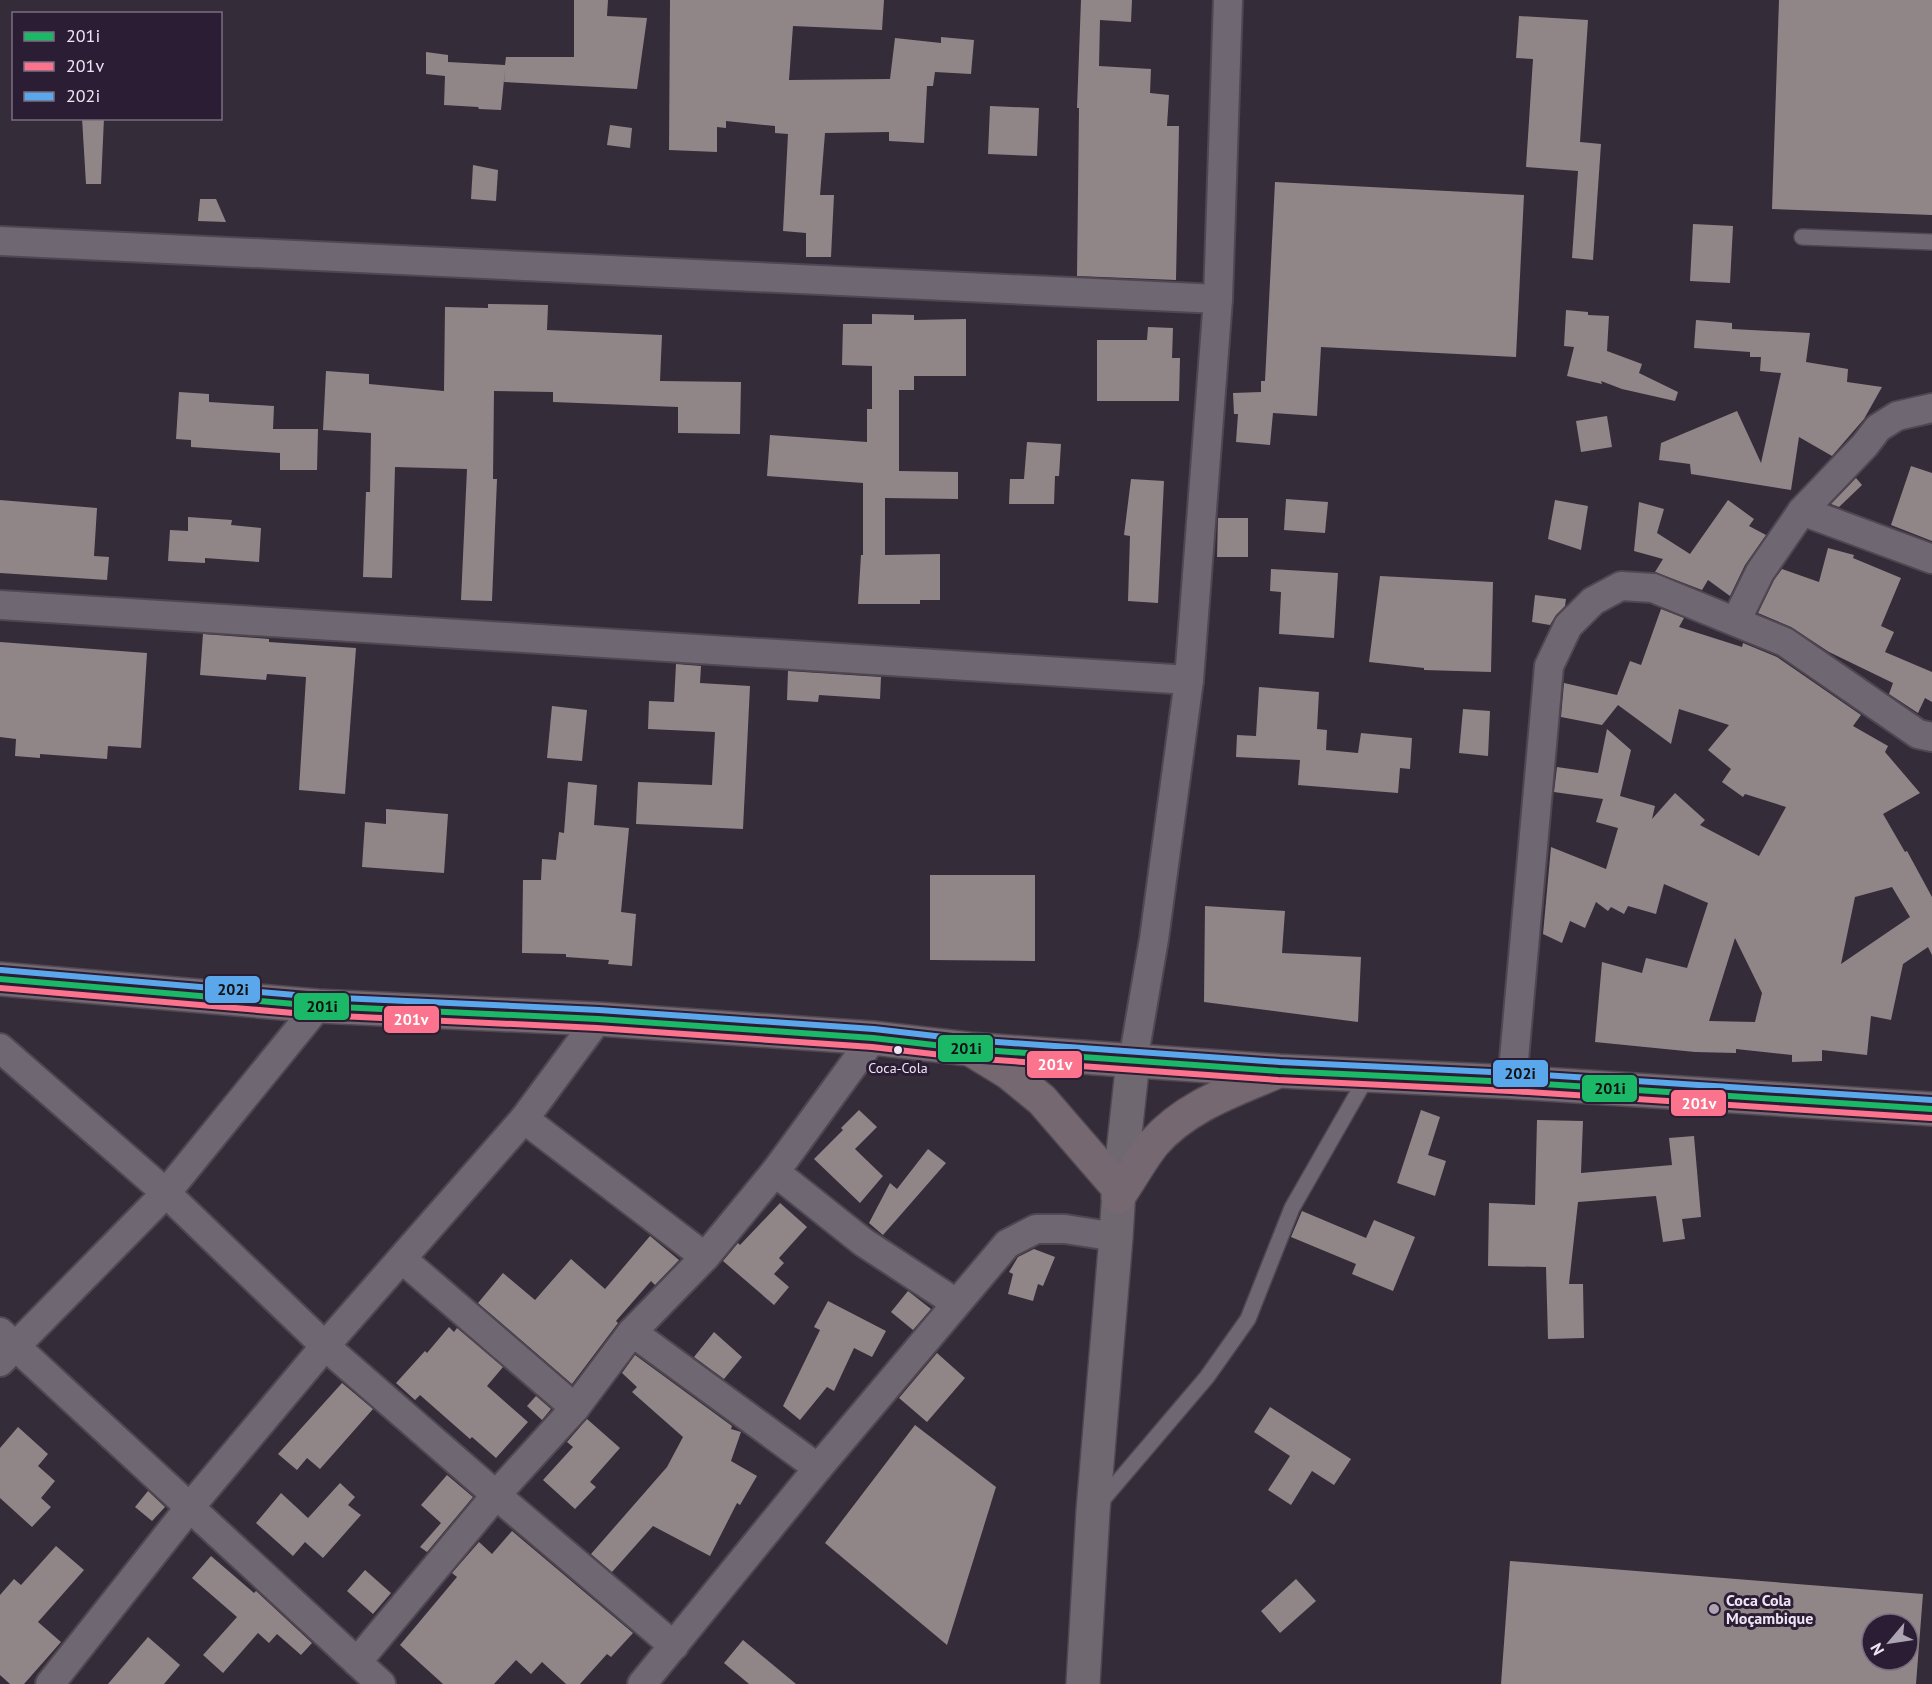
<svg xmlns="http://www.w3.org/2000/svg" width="1932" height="1684" viewBox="0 0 1932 1684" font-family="'PT Sans',sans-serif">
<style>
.building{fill:#908687;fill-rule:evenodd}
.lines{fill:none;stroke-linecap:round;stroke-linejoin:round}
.service-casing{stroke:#4f4752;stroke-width:18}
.minor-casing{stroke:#4f4752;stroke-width:32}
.secondary-casing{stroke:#4f4752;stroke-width:36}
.primary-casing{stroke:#4f4752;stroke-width:36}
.service{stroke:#6f6873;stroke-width:15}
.minor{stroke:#6f6873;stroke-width:28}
.secondary{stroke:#706871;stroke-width:33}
.primary{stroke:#756871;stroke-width:33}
.bus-1-casing{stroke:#2b1d34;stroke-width:10}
.bus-2-casing{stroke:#2b1d34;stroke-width:10}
.bus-3-casing{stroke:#2b1d34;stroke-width:10}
.bus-1{stroke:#1ab867;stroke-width:6}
.bus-2{stroke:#fc738d;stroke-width:6}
.bus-3{stroke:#5aa8eb;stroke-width:6}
.bus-dot{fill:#eee5f4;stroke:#2b1d34;stroke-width:2}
.poi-dot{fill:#ada4b3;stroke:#2b1d34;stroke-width:2}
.labels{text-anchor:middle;stroke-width:6;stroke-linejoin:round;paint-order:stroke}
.bus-label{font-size:14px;fill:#eee5f4;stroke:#2b1d34}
.poi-label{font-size:16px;font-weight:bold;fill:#eee5f4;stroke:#2b1d34;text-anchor:start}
.line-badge{stroke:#2b1d34;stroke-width:2}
.badge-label{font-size:16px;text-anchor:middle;font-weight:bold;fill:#fff}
.pale-badge-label{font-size:16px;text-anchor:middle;font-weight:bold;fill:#111}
</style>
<rect width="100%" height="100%" fill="#352c39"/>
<g class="building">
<path d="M574,0H608L607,16L647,18L637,89L504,82L505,70L501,110L479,109L478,107L444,105L445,76L426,74V52L448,55V62L505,65L506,57H574Z"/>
<path d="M670,0H884L882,30L793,26L789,80L890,79L895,38L941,43V37L974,40L971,74L935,72L933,86H927L924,143L889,141V132L825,133L820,195H834L831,257H806V233L783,231L788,134L775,133V126L726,121V128L717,127V152L669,150Z"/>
<path d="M1081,0H1132L1131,22L1100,20L1099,66L1151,69L1150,93L1169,95L1167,126H1179L1176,280L1077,276L1079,108H1077Z"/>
<path d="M1779,0H1932V215L1772,209Z"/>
<path d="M1519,16L1588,20L1580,142L1601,144L1593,260L1572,258L1578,171L1526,167L1533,59L1516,58Z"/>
<path d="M990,106L1039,108L1037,156L988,154Z"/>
<path d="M82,118H104L101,184H86Z"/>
<path d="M610,125L632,128L630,148L607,145Z"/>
<path d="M473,165L498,170L496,201L471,199Z"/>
<path d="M1275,182L1524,195L1516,357L1321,347L1317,416L1273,413L1270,445L1236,442L1238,414H1234L1233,393L1261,392V381H1265Z"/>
<path d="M200,199H216L226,222L198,221Z"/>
<path d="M1693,224L1733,226L1730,283L1690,281Z"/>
<path d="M488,304L548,305L547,330L662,335L660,381L741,382L740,434L678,433V407L553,402V392L494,391L493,479H497L492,601L461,600L467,469L395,467L392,578L363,577L366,492H370L371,433L323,430L326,371L369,374V384L444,391L445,307L488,308Z"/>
<path d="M1566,310L1588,312V315L1609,316L1607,351L1642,364L1639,373L1678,392L1675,401L1622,389L1601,381L1602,384L1567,376L1574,347L1564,346Z"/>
<path d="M872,314L914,315V320L966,319V376H914V390H899V471L958,472V499L885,498V555L940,554V600H920V604H858L861,555H863V483L767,476L770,435L867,442V409H872V366L842,365L843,324H872Z"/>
<path d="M1696,320L1732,323V329L1810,333L1806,362L1848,369L1847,382L1882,387L1864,419L1832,456L1799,437L1791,490L1691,474L1690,464L1659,460L1661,443L1737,411L1761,463L1781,373L1760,371L1761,357H1750V352L1694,348Z"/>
<path d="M1148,327L1173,328L1172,358H1180L1179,401H1097V340H1147Z"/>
<path d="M179,392L209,394V402L274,406L273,429H318L317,470H280V453L191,447V440L176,439Z"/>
<path d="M1607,416L1612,447L1581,452L1576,421Z"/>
<path d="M1027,442L1061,444L1059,476H1055L1054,504H1009L1010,479H1024Z"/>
<path d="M1911,466L1932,473V541L1891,525Z"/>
<path d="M1856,478L1862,485L1839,507L1831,504Z"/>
<path d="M1131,479L1164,481L1158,603L1128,601L1130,536L1124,535Z"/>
<path d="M1286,499L1328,502L1325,533L1284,530Z"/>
<path d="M0,500L97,508L94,556L109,557L107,580L0,573Z"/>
<path d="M1555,500L1588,506L1581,550L1548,539Z"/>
<path d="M1728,500L1754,519L1749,526L1766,535L1745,565L1730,596L1708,580L1702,590L1655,572L1663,559L1634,551L1639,502L1664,509L1657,533L1690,554Z"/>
<path d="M188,517L232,520L231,525L261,528L259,562L205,558V563L168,561L170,530L188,531Z"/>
<path d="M1218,518H1248V557H1217Z"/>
<path d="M1828,548L1854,555L1853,558L1901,578L1881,626L1894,632L1885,652L1932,672V702L1925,698L1918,713L1889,694L1893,683L1829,652L1791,627L1758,613L1774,580L1782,569L1819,582Z"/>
<path d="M1271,569L1338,573L1334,638L1279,634L1281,592L1270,591Z"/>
<path d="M1380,576L1493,582L1491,672L1424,670V668L1369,662Z"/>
<path d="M1535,595L1566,599L1565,606L1556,615L1550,625L1532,622Z"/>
<path d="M1661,609L1684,618L1679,627L1742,647L1743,643L1777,657L1861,715L1853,726L1888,746L1885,752L1920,793L1883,814L1905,852L1907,851L1932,897V955L1928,947L1903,964L1891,1020L1871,1016L1867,1055L1822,1050V1061L1792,1062V1055L1736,1049V1053L1695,1052L1595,1042L1602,962L1642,973L1646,958L1687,968L1708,903L1664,884L1656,914L1628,906L1624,914L1611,907L1608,911L1596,902L1585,928L1570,921L1562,943L1543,934L1551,847L1606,869L1618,828L1596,822L1603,799L1554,792L1557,767L1598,773L1607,729L1631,750L1620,796L1655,806L1652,819L1675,793L1705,820L1700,825L1759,856L1786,807L1745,794L1743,797L1722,782L1731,769L1708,750L1729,725L1679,709L1671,744L1618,705L1602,725L1561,717L1564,683L1617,695L1630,661L1641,665ZM1892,887L1910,917L1841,964L1855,897ZM1735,938L1762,993L1755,1022L1709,1021Z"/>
<path d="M203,634L269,639V642L356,648L345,794L299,790L306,677L267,674L266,680L200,675Z"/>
<path d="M0,642L147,653L141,748L108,746L107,759L40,754V758L15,756L16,739L0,737Z"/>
<path d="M676,664L701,666L700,683L750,686L743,829L636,824L638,782L712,785L715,732L648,729L649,701L674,702Z"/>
<path d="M788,671L881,677L880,699L819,695L818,702L787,700Z"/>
<path d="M1259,687L1319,692L1317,729L1327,730L1326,750L1358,753L1361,733L1412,738L1410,769L1400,768L1398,793L1298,785L1300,760L1236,757L1237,735L1256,736Z"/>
<path d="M552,706L587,710L582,761L547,758Z"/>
<path d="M1463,709L1490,711L1488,756L1459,753Z"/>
<path d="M568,782L597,785L594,825L629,828L621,912L636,914L632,966L608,964L609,960L566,957V954L522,953L523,880H541L542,859L556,860L559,832L564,833Z"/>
<path d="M386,809L448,814L444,873L362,867L365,822L386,824Z"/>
<path d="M930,875H1035V961L930,960Z"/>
<path d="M1205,906L1285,911L1282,953L1361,957L1358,1022L1204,1002Z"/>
<path d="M859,1110L877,1127L855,1149L883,1176L860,1203L814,1159L843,1130L841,1128Z"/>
<path d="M1421,1110L1440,1117L1428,1155L1446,1161L1435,1196L1397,1183Z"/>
<path d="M1537,1120L1583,1121L1581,1173L1672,1165L1669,1138L1694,1136L1701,1217L1682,1219L1685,1239L1663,1242L1656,1196L1578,1202L1569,1284H1583L1584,1338L1548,1339L1546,1267L1488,1266L1489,1203L1535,1205Z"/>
<path d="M928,1149L946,1163L883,1235L869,1223L890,1183L897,1189Z"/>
<path d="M780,1203L807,1227L779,1258L784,1263L774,1274L789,1287L774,1305L723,1261L738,1243L740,1245Z"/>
<path d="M1302,1211L1366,1238L1374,1220L1415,1237L1393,1291L1352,1274L1356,1264L1291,1237Z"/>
<path d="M650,1236L679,1260L655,1285L651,1281L616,1321L618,1323L572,1384L478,1303L503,1273L535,1300L571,1259L605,1289Z"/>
<path d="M1034,1249L1055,1257L1043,1286L1038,1284L1033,1301L1008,1294L1013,1274L1009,1272L1018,1257Z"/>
<path d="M908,1291L931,1309L913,1330L891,1312Z"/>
<path d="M828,1301L886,1331L872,1357L854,1348L834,1391L827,1387L800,1420L783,1406L820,1330L814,1327Z"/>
<path d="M449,1327L454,1332L457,1328L503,1367L487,1386L528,1422L496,1458L472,1437L470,1439L420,1395L415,1400L396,1383L425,1351L427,1353Z"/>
<path d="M714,1332L742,1357L724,1379L694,1357Z"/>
<path d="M937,1353L965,1378L927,1422L899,1398Z"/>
<path d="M635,1355L732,1426L731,1429L741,1432L731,1461L757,1476L740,1505L737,1503L710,1556L653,1526L612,1572L591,1554L667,1467L683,1437L632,1392L637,1387L622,1373Z"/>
<path d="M342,1383L373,1409L320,1469L307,1458L297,1470L278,1454Z"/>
<path d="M536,1396L551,1409L542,1420L527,1406Z"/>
<path d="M1270,1407L1351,1459L1334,1485L1312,1471L1291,1505L1268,1490L1290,1456L1254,1432Z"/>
<path d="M587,1419L620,1448L590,1482L596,1487L575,1509L543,1480L573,1447L567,1442Z"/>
<path d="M915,1425L996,1487L947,1645L825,1543Z"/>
<path d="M18,1427L48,1454L38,1466L55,1481L41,1498L51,1507L32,1527L0,1498V1448Z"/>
<path d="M447,1475L473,1497L427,1552L420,1547L441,1523L421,1505Z"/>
<path d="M340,1483L355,1497L348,1505L361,1515L323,1558L305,1542L293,1556L256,1523L281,1493L308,1518Z"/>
<path d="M148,1491L165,1507L152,1521L135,1507Z"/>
<path d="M512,1531L633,1633L611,1657L607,1654L580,1684H566L542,1662L531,1674L516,1660L494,1684H443L400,1645L457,1577L452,1573L479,1542L492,1554Z"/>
<path d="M56,1546L84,1570L38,1622L61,1642L24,1684H10L0,1675V1595L14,1579L21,1585Z"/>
<path d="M211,1556L254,1593L256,1591L312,1643L301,1655L277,1634L269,1643L258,1633L223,1673L203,1655L237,1617L192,1578Z"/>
<path d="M1510,1561L1923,1594L1916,1684H1501ZM1872,1624H1908V1660H1872Z"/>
<path d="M365,1570L391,1593L373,1614L347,1591Z"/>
<path d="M1296,1579L1316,1601L1280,1633L1261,1611Z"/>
<path d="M148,1637L180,1665L164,1684H108Z"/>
<path d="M743,1640L796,1684H749L724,1663Z"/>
</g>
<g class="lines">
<g class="service-casing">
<g id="service">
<path d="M1802,237L1932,242"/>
<path d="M1099,1504L1207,1377L1248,1319L1292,1208L1368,1075"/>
</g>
</g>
<g class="minor-casing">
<g id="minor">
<path d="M0,241L1218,299"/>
<path d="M1802,511L1932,559"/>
<path d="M0,605L1189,680"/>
<path d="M1736,621L1760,572L1802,511L1865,445L1878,428L1897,416L1932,408"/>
<path d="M0,1048L166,1193L325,1346L496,1495L674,1646"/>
<path d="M1133,1061L1154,939L1189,680L1218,299L1228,0"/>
<path d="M1512,1082L1549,666L1568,626L1593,601L1621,586L1653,588L1785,642L1918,734L1932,737"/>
<path d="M524,1119L705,1257"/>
<path d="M775,1172L863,1242L956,1303"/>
<path d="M402,1259L575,1408"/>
<path d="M0,1332L381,1684"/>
<path d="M632,1332L818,1468"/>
<path d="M0,1362L166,1193L318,1006"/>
<path d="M357,1662L496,1495L575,1408L632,1332L705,1257L775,1172L873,1038"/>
<path d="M50,1684L190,1507L325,1346L524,1119L598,1019"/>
<path d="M642,1684L818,1468L1007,1244L1036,1229H1065L1116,1237"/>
</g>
</g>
<g class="secondary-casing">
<path id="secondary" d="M1083,1684L1093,1511L1116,1237L1119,1189L1133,1061"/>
</g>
<g class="primary-casing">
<g id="primary">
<path d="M0,979L318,1006L598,1019L873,1038L969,1049L1279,1071L1512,1082L1932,1109"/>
<path d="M973,1051L1009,1073L1042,1100L1119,1189"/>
<path d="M1118,1197C1130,1180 1141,1159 1154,1143C1185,1107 1232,1091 1274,1073"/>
</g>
</g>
<use href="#service" class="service"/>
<use href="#minor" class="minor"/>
<use href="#secondary" class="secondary"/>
<use href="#primary" class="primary"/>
<g class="bus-1-casing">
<path id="bus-1" d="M0,979L318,1006L598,1019L873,1038L969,1049L1279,1071L1512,1082L1932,1109"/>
</g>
<g class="bus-2-casing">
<path id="bus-2" d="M0,988L317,1015L597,1028L872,1047L968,1058L1278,1080L1511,1091L1931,1118"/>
</g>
<g class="bus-3-casing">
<path id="bus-3" d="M1,970L319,997L599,1010L874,1029L970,1040L1280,1062L1513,1073L1932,1100"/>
</g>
<use href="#bus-1" class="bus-1"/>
<use href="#bus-2" class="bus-2"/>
<use href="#bus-3" class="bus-3"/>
</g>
<circle class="bus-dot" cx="898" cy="1050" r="5"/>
<circle class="poi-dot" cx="1714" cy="1609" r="6"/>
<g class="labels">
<g class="bus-label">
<text x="898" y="1073">Coca-Cola</text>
</g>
<g class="poi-label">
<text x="1726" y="1606">Coca Cola<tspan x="1726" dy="18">Moçambique</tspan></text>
</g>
</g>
<g class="line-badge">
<rect x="204" y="975" width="57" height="29" rx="6" fill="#5aa8eb"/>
<rect x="293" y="992" width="57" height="29" rx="6" fill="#1ab867"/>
<rect x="383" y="1005" width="57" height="29" rx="6" fill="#fc738d"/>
<rect x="937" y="1034" width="57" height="29" rx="6" fill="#1ab867"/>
<rect x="1026" y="1050" width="57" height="29" rx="6" fill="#fc738d"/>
<rect x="1492" y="1059" width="57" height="29" rx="6" fill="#5aa8eb"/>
<rect x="1581" y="1074" width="57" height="29" rx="6" fill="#1ab867"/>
<rect x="1670" y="1089" width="57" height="28" rx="6" fill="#fc738d"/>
</g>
<g class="badge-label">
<text x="411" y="1025">201v</text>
<text x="1055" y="1070">201v</text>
<text x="1699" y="1109">201v</text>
</g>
<g class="pale-badge-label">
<text x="233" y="995">202i</text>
<text x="322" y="1012">201i</text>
<text x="966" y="1054">201i</text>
<text x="1520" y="1079">202i</text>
<text x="1610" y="1094">201i</text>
</g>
<rect x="12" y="12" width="210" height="108" fill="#2b1d34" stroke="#796d81" stroke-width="1.5"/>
<rect x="24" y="32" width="30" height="9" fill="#1ab867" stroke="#796d81" stroke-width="1.5"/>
<text x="66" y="42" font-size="18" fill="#eee5f4">201i</text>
<rect x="24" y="62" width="30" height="9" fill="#fc738d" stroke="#796d81" stroke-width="1.5"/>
<text x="66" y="72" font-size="18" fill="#eee5f4">201v</text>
<rect x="24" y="92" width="30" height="9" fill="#5aa8eb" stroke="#796d81" stroke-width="1.5"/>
<text x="66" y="102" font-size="18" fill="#eee5f4">202i</text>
<g transform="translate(1890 1642) rotate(241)"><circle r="28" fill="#2b1d34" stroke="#796d81" stroke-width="1.5"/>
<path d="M0-4.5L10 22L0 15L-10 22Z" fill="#ada4b3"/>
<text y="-9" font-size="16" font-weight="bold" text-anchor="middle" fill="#eee5f4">N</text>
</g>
</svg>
